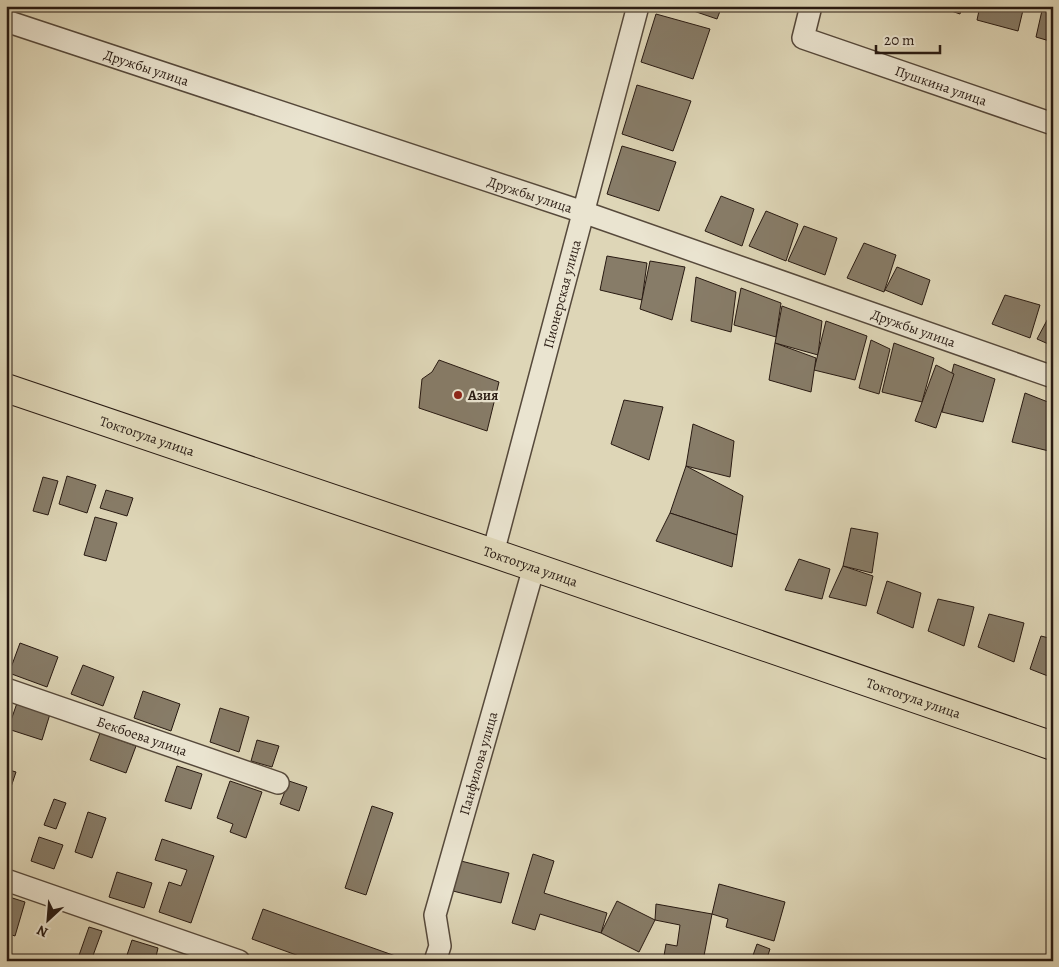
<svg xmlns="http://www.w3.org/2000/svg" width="1059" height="967" viewBox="0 0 1059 967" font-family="Alegreya,serif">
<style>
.building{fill:#877c68;stroke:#281a12}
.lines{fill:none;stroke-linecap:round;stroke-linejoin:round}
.street-casing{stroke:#56493b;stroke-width:24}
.highway-casing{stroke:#281a12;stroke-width:30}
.street{stroke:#eae4d0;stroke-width:21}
.highway{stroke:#ded6b7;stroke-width:28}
.poi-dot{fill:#8f2418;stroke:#eae4d0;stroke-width:2}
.labels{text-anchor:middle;stroke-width:4.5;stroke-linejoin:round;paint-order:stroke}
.street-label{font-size:14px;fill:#281a12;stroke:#eae4d0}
.poi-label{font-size:14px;font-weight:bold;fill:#281a12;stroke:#eae4d0;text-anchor:start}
</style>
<rect width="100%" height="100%" fill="#ded6b7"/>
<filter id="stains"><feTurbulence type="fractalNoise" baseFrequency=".004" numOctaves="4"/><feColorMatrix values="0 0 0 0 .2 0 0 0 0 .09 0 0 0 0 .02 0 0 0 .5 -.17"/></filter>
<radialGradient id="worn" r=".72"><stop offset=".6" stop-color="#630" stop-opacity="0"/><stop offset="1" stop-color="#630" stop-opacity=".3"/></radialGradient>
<g class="building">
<path d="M679,6H722L717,19Z"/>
<path d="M937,6H962L960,14Z"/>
<path d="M980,6H1024L1018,31L977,20Z"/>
<path d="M1043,6L1053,8V42L1036,37Z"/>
<path d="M656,14L710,29L693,79L641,62Z"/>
<path d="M637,85L691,101L673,151L622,134Z"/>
<path d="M622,146L676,162L659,211L607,194Z"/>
<path d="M721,196L754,209L742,246L705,231Z"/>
<path d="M766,211L798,224L786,261L749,246Z"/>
<path d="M804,226L837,238L825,275L788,261Z"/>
<path d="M864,243L896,255L884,292L847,278Z"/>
<path d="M607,256L647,263L642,300L600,290Z"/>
<path d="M650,261L685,267L672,320L640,309Z"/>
<path d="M897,267L930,280L922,305L885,290Z"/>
<path d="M696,277L736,292L731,332L691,321Z"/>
<path d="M741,288L781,303L776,337L734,325Z"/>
<path d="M1005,295L1040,305L1030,338L992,324Z"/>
<path d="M782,306L822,321L818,355L775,343Z"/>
<path d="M1053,309V346L1037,339Z"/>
<path d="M826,321L867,336L855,380L814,370Z"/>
<path d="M871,340L890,349L879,394L859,388Z"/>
<path d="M775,343L816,358L811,392L769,380Z"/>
<path d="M894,343L934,358L922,402L882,392Z"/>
<path d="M439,360L499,382L487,431L419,408L422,379L432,372Z"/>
<path d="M954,364L995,379L983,422L942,412Z"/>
<path d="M936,365L954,374L936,428L915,421Z"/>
<path d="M1025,393L1053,404V452L1012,442Z"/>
<path d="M624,400L663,407L649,460L611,444Z"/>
<path d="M693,424L734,441L730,477L686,466Z"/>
<path d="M686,466L743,496L737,535L670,513Z"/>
<path d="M67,476L96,485L87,513L59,504Z"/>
<path d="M43,477L58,481L48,515L33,511Z"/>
<path d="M106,490L133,498L127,516L100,508Z"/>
<path d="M670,513L737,535L732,567L656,541Z"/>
<path d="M95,517L117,523L106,561L84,555Z"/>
<path d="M851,528L878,533L872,573L843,566Z"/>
<path d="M799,559L830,569L822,599L785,590Z"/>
<path d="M843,566L873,576L866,606L829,597Z"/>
<path d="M887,581L921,593L913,628L877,613Z"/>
<path d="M938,599L974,607L964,646L928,631Z"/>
<path d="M989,614L1024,623L1014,662L978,647Z"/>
<path d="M1041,636L1053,639V678L1030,669Z"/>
<path d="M20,643L58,657L47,687L9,673Z"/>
<path d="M83,665L114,677L103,706L71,694Z"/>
<path d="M143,691L180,704L171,731L134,718Z"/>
<path d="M17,703L50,714L42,740L8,729Z"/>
<path d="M220,708L249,717L239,752L210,742Z"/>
<path d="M100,733L136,746L126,773L90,760Z"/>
<path d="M257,740L279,746L272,767L251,761Z"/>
<path d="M177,766L202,774L191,809L165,801Z"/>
<path d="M6,769L16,772L10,790L6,789Z"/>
<path d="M230,781L262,792L246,838L230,832L233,824L217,818Z"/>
<path d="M289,781L307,787L299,811L280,804Z"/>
<path d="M54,799L66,803L56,829L44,825Z"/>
<path d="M372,806L393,813L366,895L345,888Z"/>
<path d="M88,812L106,818L92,858L75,852Z"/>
<path d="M39,837L63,845L54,869L31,861Z"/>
<path d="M162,839L214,856L191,923L159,912L169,882L181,886L187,870L155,860Z"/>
<path d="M533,854L554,861L544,893L607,913L601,933L540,914L535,930L512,923Z"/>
<path d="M461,861L509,873L501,903L453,891Z"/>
<path d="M117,872L152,883L144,908L109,897Z"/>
<path d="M719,884L785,902L774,941L726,927L728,919L712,914Z"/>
<path d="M6,896L25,902L15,936L6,933Z"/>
<path d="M617,901L655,920L639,952L601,933Z"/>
<path d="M656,904L712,914L703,961H668L664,956L666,944L677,946L680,925L655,920Z"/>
<path d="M263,909L404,959L403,961H313L252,939Z"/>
<path d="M89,927L102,931L91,961H77Z"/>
<path d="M132,940L158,948L155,961H125Z"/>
<path d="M757,944L770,949L766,961H751Z"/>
</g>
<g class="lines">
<g class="street-casing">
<g id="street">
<path id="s1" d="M811,6L803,38L1053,124"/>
<path id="s2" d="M6,21L583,212L1053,377"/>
<path id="s3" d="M493,553L638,6"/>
<path id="s4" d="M6,689L278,783"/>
<path d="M6,880L239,961"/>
<path id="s5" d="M435,961L440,946L435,915L534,567"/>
</g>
</g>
<g class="highway-casing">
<g id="highway">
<path id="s6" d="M6,388L493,553L1053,746"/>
</g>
</g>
<use href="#street" class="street"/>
<use href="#highway" class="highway"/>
</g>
<circle class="poi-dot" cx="458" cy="395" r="5"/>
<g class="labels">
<g class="street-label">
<text dy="5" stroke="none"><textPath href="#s2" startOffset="148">Дружбы улица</textPath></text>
<text dy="5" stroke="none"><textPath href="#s1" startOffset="179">Пушкина улица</textPath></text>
<text dy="5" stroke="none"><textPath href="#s2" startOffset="552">Дружбы улица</textPath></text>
<text dy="5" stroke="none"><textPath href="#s3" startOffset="268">Пионерская улица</textPath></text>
<text dy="5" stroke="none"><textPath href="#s2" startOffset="958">Дружбы улица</textPath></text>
<text dy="5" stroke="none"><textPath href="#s6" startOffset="149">Токтогула улица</textPath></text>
<text dy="5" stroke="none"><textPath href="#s6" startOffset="554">Токтогула улица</textPath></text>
<text dy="5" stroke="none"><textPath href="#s6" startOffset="959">Токтогула улица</textPath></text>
<text dy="5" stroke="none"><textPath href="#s4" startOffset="144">Бекбоева улица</textPath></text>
<text dy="5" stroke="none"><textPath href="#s5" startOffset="205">Панфилова улица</textPath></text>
</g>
<g class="poi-label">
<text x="468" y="400">Aзия</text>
</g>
</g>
<rect width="1059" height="967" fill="none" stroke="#ded6b7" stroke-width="25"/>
<rect x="8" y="8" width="1044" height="952" fill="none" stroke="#281a12" stroke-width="2.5"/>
<rect x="12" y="12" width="1034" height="942" fill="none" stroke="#281a12"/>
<g transform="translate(48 920) rotate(206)" stroke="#eae4d0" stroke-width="4" paint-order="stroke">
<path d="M0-4L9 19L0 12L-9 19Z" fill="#281a12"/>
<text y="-8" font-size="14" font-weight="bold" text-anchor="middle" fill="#281a12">N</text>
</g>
<path d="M876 45v8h64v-8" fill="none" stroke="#281a12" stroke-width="2.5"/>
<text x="884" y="45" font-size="15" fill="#281a12" stroke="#eae4d0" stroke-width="4" paint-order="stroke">20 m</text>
<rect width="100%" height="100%" filter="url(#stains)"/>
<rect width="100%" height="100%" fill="url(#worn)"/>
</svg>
